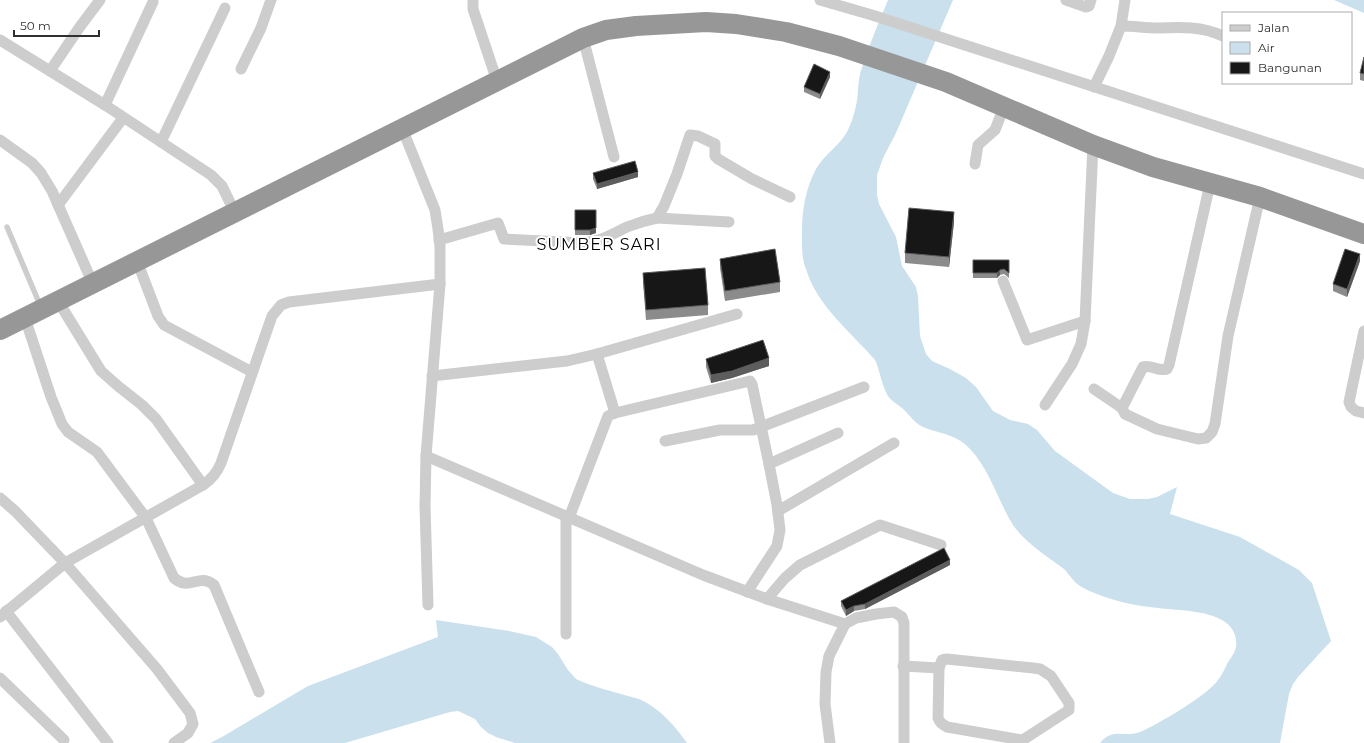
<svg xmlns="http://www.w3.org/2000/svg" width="1364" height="743" viewBox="0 0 1364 743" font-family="Montserrat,sans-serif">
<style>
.water{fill:#cae0ec}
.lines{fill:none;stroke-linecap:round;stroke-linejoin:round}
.lane{stroke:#cdcdcd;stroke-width:5.5}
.street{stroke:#cdcdcd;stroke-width:11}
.highway{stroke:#979797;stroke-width:20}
.wall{fill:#8b8b8b}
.shaded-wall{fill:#5d5d5d}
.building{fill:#171717;stroke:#5d5d5d}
.labels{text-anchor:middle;stroke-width:4;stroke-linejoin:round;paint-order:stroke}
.quarter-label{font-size:16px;letter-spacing:1px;fill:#000;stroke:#fff}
</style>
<rect width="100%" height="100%" fill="#fff"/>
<g class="water">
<path d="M888,0H953L896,133L883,158L877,175V195L879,204L896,237L902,266L916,287L918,296L920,336L926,354L932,361L950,369L966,378L976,387L993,411L1010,420L1028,424L1037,430L1055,451L1113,493L1130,499H1148L1157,497L1177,487L1170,514L1240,537L1299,570L1312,583L1331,641L1298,677L1293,684L1289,694L1280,743H1100C1113,727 1125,738 1140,732C1157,725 1208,695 1218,680C1222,675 1225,668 1228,662C1231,658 1235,652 1236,647C1241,609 1181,611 1158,608C1136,606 1113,601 1092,592C1087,590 1079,586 1075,582C1071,578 1068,573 1064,569C1047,556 1026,544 1013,525C998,501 990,470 970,449C958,436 944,434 928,429C915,425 912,417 902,408C897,404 888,399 886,392C881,382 880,371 875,360C851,332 817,306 806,269C801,257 802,243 802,230C802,209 806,188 816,169C824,155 839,146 847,132C851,124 854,115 856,106C859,94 857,80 862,68C869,45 879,22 888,0Z"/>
<path d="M1334,0H1364V13Z"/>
<path d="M436,620L509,631L536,637L552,647L558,654L568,670L576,679L585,683L603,689L639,699C660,708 674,725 687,743H515L496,737L488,733L481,727L475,719L458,711L450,712L345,743H210L222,737L308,686L438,637Z"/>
</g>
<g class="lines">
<path class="lane" d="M7,227L40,305"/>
<g class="street">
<path d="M473,0V9L497,81"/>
<path d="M820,0L872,15L1364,174"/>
<path d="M1066,0L1086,7L1089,6L1091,0"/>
<path d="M1121,26C1133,26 1146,28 1158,28C1181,27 1202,26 1223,36"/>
<path d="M583,38L614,157"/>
<path d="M0,40L105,105L211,175L222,186L235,213"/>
<path d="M241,69L261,28L271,0"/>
<path d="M50,71L79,28L100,0"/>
<path d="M1094,87L1109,56L1121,26L1125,0"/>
<path d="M105,105L153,2"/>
<path d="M402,128L435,210L438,229L440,246V284L426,456L425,506L428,605"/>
<path d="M0,140L32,163L41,173L52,191L93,284"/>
<path d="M161,142L225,8"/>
<path d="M975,164L978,145L995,130L1004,107"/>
<path d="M58,205L123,118"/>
<path d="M657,218L729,222"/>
<path d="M439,240L498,223L504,239L583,243C603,241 610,235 627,227C637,223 647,220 657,218L664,206L677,174L690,135L698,136L715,144V156L718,159L752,179L790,197"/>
<path d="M137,261L158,316L164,325L252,372"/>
<path d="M1003,281L1027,340L1085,321"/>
<path d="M58,301L101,371L118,386L142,405L156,419L203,485"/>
<path d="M25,318L51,397L62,424L68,432L97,452L146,518L174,578C190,592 199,572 214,585L259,692"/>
<path d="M1364,331L1349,402L1351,407L1356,411L1364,413"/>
<path d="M597,354L615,413"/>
<path d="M432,376L567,361L597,354L737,314"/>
<path d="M1094,389L1122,408L1125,414L1157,429L1198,439L1206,438L1212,432L1215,424L1228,336L1260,197"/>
<path d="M1045,405L1072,364L1081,344L1085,321L1093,145"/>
<path d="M1122,408L1143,367C1151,364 1158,372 1167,369L1169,365L1210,184"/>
<path d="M665,441L720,430H753L864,387"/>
<path d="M426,456L703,575L767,599L845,624"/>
<path d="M769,464L838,433"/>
<path d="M0,498L15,511L65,563L157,669L190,713L193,724L188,733L174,743"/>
<path d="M778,511L894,443"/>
<path d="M566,516V634"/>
<path d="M569,518L608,416L615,413L750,381L752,384L769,464L777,505L780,530L777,546L747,592"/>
<path d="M767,599L785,578L800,565L880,525L941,545"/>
<path d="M6,611L108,743"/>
<path d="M0,617L65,563L203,485C212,479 217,473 221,463L272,316L281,305L289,302L440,284"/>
<path d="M903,666L939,668L938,718C940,723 942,724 947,727L1022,740"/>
<path d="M939,668L942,660L947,659L1033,668L1040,669L1051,676L1069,703V710L1018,743"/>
<path d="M0,678L64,740"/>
<path d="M830,743L825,704L826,672L829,656L845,624L856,618L876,614L894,612L902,617L904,623V743"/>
</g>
<path class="highway" d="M0,330L583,38L606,30L636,26L706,22L736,24L786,32L839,46L946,82L1093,145L1153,167L1260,197L1364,234"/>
</g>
<g class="wall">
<path d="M1364,57V81L1360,80V73Z"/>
<path d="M830,77L820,99L804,92V87Z"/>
<path d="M593,173L638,177L597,189L593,179Z"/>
<path d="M575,210L596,233L590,235H575Z"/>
<path d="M954,222L949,267L905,263V253Z"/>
<path d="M720,259L780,282V292L725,301L720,268Z"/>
<path d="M973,260H1009V278L1004,274L1000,275L997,278H973Z"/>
<path d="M1360,261L1347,297L1333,291V284Z"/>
<path d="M643,273L708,305V315L646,320L643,282Z"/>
<path d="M706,359L769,366L732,378L711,383L706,367Z"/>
<path d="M950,565L865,609L854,611L846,616L841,606V601Z"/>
</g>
<g class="shaded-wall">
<path d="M830,72V77L820,99V94Z"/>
<path d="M638,172V177L597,189V184Z"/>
<path d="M954,212V222L949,267V257Z"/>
<path d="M596,228V233L590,235V230Z"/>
<path d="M1360,254V261L1347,297V289Z"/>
<path d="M1000,270V275L997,278V273Z"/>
<path d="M769,358V366L732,378L711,383V375Z"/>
<path d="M950,560V565L865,609V604Z"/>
<path d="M854,606V611L846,616V610Z"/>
</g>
<g class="building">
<path d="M1364,57V74L1360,73Z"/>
<path d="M814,64L830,72L820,94L804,87Z"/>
<path d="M635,161L638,172L597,184L593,173Z"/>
<path d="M909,208L954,212L949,257L905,253Z"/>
<path d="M575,210H596V228L590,230H575Z"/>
<path d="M775,249L780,282L725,291L720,259Z"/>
<path d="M1345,249L1360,254L1347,289L1333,284Z"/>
<path d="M973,260H1009V273L1004,269L1000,270L997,273H973Z"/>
<path d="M705,268L708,305L646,310L643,273Z"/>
<path d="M763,340L769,358L732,371L711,375L706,359Z"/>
<path d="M944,548L950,560L865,604L854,606L846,610L841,601Z"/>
</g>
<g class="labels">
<g class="quarter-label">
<text x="599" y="250">SUMBER SARI</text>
</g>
</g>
<rect x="1222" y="12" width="130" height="72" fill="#ffffff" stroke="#acacac"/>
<rect x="1230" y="25" width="20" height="6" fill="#cdcdcd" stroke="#acacac"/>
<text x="1258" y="32" font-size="12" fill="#303030">Jalan</text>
<rect x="1230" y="42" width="20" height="12" fill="#cae0ec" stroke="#acacac"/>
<text x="1258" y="52" font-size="12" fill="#303030">Air</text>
<rect x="1230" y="62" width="20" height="12" fill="#171717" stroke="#acacac"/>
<text x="1258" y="72" font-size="12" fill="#303030">Bangunan</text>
<path d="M14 30v6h85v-6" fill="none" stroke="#303030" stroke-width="2"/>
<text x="20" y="30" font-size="12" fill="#303030" stroke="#ffffff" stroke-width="3" paint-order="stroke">50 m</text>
</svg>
